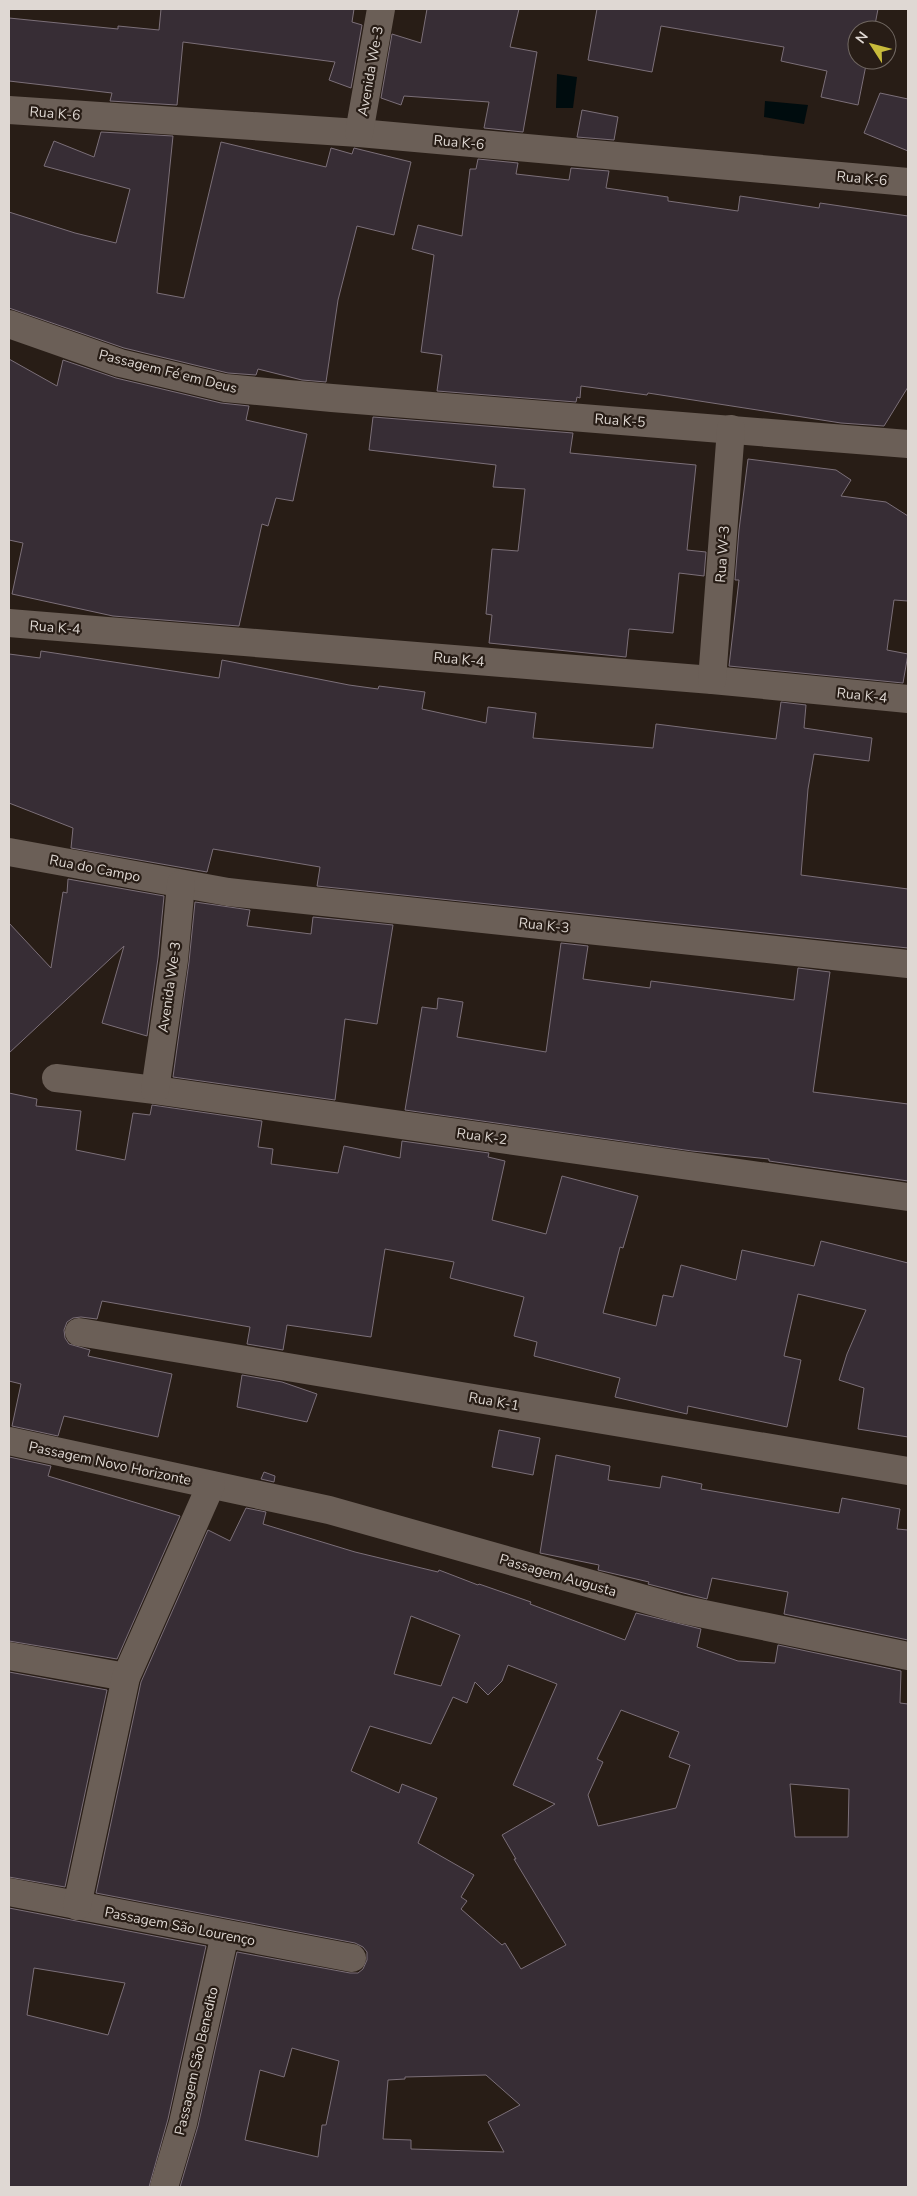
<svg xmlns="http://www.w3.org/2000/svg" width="917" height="2196" viewBox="0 0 917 2196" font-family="'Nunito Sans',sans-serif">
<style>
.water{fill:#000c0e}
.building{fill:#372d35;stroke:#7b6f78;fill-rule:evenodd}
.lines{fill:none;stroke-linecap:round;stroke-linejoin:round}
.minor{stroke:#6b5f57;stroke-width:28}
.labels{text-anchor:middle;stroke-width:4.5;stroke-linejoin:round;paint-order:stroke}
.street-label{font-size:14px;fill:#dfd8d3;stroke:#281d16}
</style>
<rect width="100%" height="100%" fill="#281d16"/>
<g class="water">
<path d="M557,74L577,77L573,108H556Z"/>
<path d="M765,101L808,105L804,124L764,117Z"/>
</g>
<g class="building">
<path d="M161,9H354L352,22L362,25L351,88L329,80L335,62L183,42L177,105L110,101L112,93L9,81V18L118,29V26L159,30Z"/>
<path d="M427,9H519L510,47L537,52L523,132L484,128L489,102L404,96L401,105L381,98L392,34L421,43Z"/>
<path d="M597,9H878L874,30H857V60H867L858,105L821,97L827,71L781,61L784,47L661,26L652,72L588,60Z"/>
<path d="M880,93L908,99V151L864,133Z"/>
<path d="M582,110L618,117L614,140L577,137Z"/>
<path d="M101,132L173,136L157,293L184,298L221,142L326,167L331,148L352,154L354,148L411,162L394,235L357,226L338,300L326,382L302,380L258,369L256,375L228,373L124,348L9,308V212L75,233L116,243L130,189L44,166L54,141L94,157Z"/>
<path d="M478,159L518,163L516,174L569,180L571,168L609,171L606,188L668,197V201L738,211L740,196L819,208L820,203L908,216V387L884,426L841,423L648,393L647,395L581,386L580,398L577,397L576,402L437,391L442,355L421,352L434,255L412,249L418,225L462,236L470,169H476Z"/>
<path d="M9,359L57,386L63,360L116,378L221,403L249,406L246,420L307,434L293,501L276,498L268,526L262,524L239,626L113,616L12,594L23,543L9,540Z"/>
<path d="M373,417L573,433L570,453L696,465L687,550L706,552L704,576L679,573L673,633L629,629L626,657L489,643L492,615L486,614L492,549L518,551L525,489L493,487L496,465L369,450Z"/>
<path d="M748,459L836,470L851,480L841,496L886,502L908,516V601L894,600L887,650L908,654L903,683L729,666L739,580H735L739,530Z"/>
<path d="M41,651L219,678L222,660L349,685L378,689L379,686L425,692L422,709L486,723L488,707L536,713L533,738L653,748L656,724L776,739L781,702L806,705L804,728L872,738L869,761L814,754L808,789L801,875L908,889V948L317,886L320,867L213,849L207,872L71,848L73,828L9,803V654L40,658Z"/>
<path d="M68,879L164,896L158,958L147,1036L102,1023L124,946L9,1053V923L51,968L63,892L67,893Z"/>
<path d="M195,902L250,910L247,926L311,934L313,917L393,925L377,1024L345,1019L335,1100L173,1077L189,962Z"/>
<path d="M561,943L588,946L583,979L650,988L651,981L794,1000L798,968L830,972L813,1092L908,1104V1181L769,1161V1159L692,1151L405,1110L422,1007L437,1009L438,998L463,1002L457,1037L546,1052Z"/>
<path d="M9,1093L37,1099L36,1106L81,1111L76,1150L125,1160L133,1113L150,1115L152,1105L262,1121L258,1147L273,1149L271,1164L338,1173L344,1146L400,1158L402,1141L489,1153L488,1157L505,1161L492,1220L546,1234L562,1176L638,1196L623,1248L620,1247L603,1313L656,1326L663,1295L673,1297L681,1265L736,1280L742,1250L814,1266L821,1241L908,1263V1437L858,1429L864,1388L839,1380L847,1354L866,1310L798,1294L784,1356L801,1360L787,1427L688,1406L687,1414L615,1397L620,1378L534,1356L537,1342L514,1336L524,1297L450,1278L454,1262L385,1249L371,1337L287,1325L283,1350L247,1344L250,1327L102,1301L97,1319L81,1317L73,1318L67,1322L64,1330L65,1338L69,1344L90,1350L88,1356L172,1374L158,1437L64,1416L58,1436L12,1426L21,1384L9,1381Z"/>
<path d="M242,1375L282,1382L317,1394L307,1422L237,1407Z"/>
<path d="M499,1430L540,1438L533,1475L492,1467Z"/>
<path d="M556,1455L610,1466L608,1480L660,1488L662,1476L702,1484L701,1489L839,1513L842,1498L900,1509L897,1529L908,1530V1640L784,1614L788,1592L712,1578L707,1599L648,1584L649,1582L598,1570L599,1565L540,1553Z"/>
<path d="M9,1457L51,1466L48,1476L180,1516L117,1659L9,1641Z"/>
<path d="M264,1472L275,1476L274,1482L261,1479Z"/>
<path d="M246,1508L266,1512L263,1524L355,1552L438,1572L439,1570L478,1585L479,1584L531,1602L530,1604L625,1640L636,1613L701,1629L697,1647L738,1661L775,1663L778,1645L901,1671L900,1703L908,1704V2187H180L198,2126L237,1952L350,1973H358L363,1969L367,1960V1952L363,1947L355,1943L96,1893L141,1682L208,1530L230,1541ZM411,1616L460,1635L441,1686L394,1674ZM508,1665L557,1684L513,1785L555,1804L502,1835L516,1859H514L566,1945L521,1969L505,1943L502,1945L461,1909L467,1901L461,1897L474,1875L418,1843L437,1798L402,1784L399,1793L351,1771L370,1726L431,1744L453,1697L467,1703L475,1682L488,1695L502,1681ZM621,1710L679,1732L669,1757L690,1765L676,1808L598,1826L588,1795L603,1762L597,1759ZM790,1784L849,1789L848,1837H795ZM292,2048L339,2061L326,2125H322L318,2157L245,2140L260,2070L284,2077ZM486,2075L520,2105L488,2122L504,2152L411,2149V2140L383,2139L388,2080L405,2079V2077Z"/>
<path d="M9,1672L107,1690L65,1887L9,1877Z"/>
<path d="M9,1908L206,1946L168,2119L149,2187H9ZM34,1968L125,1983L108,2035L27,2015Z"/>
</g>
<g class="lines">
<g class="minor">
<path d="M9,110L359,133L908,182"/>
<path d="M359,133L381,9"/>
<path d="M9,324L120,363L225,388L332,398L908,444"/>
<path d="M9,623L712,680L908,699"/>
<path d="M712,680L731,429"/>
<path d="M9,852L228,892L908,964"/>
<path d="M56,1078L155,1090L908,1197"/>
<path d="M155,1090L174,960L181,884"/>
<path d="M79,1332L908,1471"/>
<path d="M9,1441L329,1510L680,1609L908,1656"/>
<path d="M9,1656L126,1677"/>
<path d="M9,1892L352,1958"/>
<path d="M77,1906L126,1677L211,1485"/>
<path d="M164,2187L183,2123L225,1934"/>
</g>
</g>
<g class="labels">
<g class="street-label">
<text transform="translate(370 71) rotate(-80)" y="5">Avenida We-3</text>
<text transform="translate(55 113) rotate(4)" y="5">Rua K-6</text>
<text transform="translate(459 142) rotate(5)" y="5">Rua K-6</text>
<text transform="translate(862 178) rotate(5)" y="5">Rua K-6</text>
<text transform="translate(168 371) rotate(14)" y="5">Passagem Fé em Deus</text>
<text transform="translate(620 420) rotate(4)" y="5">Rua K-5</text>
<text transform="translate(722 554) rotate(-86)" y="5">Rua W-3</text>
<text transform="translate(55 627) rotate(4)" y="5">Rua K-4</text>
<text transform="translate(459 659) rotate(5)" y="5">Rua K-4</text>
<text transform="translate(862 695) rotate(6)" y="5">Rua K-4</text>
<text transform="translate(95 868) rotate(11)" y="5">Rua do Campo</text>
<text transform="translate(544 925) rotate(6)" y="5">Rua K-3</text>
<text transform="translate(169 987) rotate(-82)" y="5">Avenida We-3</text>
<text transform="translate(482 1136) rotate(8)" y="5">Rua K-2</text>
<text transform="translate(494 1401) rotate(10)" y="5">Rua K-1</text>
<text transform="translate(110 1463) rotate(12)" y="5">Passagem Novo Horizonte</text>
<text transform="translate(558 1575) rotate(16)" y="5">Passagem Augusta</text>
<text transform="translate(180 1926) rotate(11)" y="5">Passagem São Lourenço</text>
<text transform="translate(196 2061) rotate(-77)" y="5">Passagem São Benedito</text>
</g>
</g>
<rect width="917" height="2196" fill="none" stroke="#dfd8d3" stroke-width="20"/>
<g transform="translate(872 45) rotate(306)"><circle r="24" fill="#281d16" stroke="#716862"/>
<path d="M0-4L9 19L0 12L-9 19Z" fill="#c8bb3b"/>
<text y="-8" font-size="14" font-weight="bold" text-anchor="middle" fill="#dfd8d3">N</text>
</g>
</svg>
